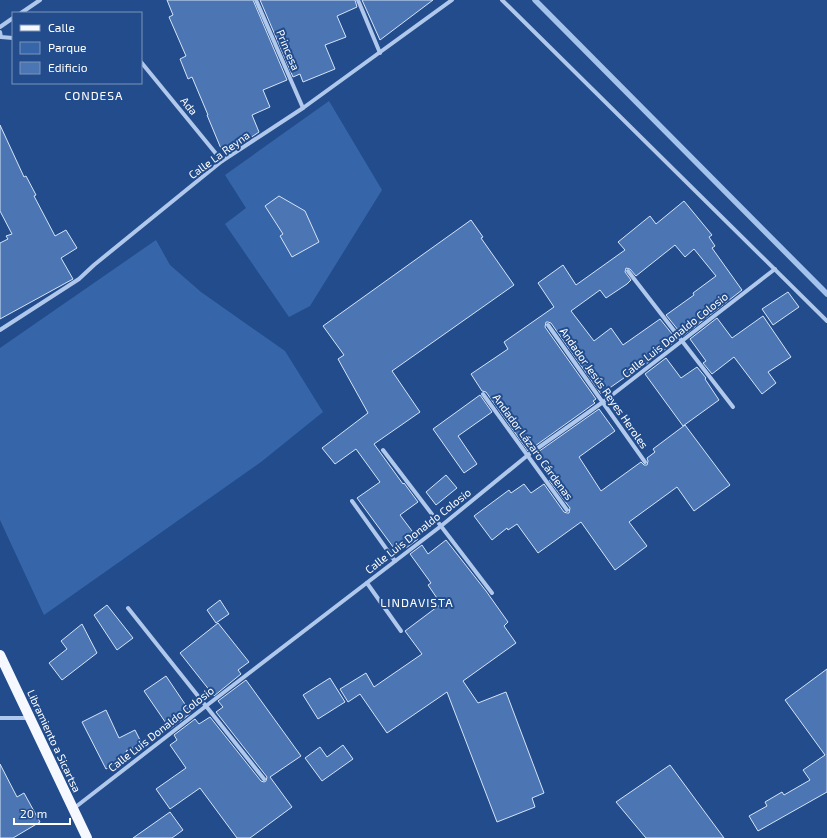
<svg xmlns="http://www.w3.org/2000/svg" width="827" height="838" viewBox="0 0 827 838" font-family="'Exo 2',sans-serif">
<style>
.green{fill:#3666a9}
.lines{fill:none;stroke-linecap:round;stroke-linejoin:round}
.stream{stroke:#a4c3ec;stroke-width:5.5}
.building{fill:#4b76b3;stroke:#d5e4f8}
.street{stroke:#b0c8eb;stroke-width:4}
.primary{stroke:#f5f8fe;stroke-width:10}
.labels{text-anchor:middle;stroke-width:4;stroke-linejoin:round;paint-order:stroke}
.street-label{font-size:11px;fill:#fff;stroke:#224c8c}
.neighbourhood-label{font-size:12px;letter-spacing:1px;fill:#fff;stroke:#224c8c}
</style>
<rect width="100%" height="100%" fill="#224c8c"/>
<g class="green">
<path d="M329,101L382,190L310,306L289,317L225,224L246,208L225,175Z"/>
<path d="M156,240L170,265L201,292L285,351L323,412L261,462L44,615L0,520V348Z"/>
</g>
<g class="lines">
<path class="stream" d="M535,0L827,294"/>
</g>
<g class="building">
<path d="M167,0H253L287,80L263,90L270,107L252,115L259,132L250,138L222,151L207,115H208L192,77L188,79L180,59L186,56L169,17L173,15Z"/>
<path d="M260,0H355L357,7L337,16L346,37L325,45L335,69L303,82L300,74L293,77Z"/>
<path d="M362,0H433L380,40Z"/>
<path d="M0,125L24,177L26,176L36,195L34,196L55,236L66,230L77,248L61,258L73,279L0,319V243L8,239L6,236L12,234L0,211Z"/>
<path d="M279,196L305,211L319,242L292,257L280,236L283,234L265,206Z"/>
<path d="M684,201L712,235L709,237L715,246L712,248L742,290L683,336L666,315L694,295L693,293L716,276L694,249L685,257L675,245L636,276L630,269L626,268L625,272L631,280L627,284L606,298L600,290L571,311L594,341L611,328L623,345L660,319L677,340L641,368L640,367L631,373L601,394L551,323L548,322H546L545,327L596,399L593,401L595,403L528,451L486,392L482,391L471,374L508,349L504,342L554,307L538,283L563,265L576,285L625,250L618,242L650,216L656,224Z"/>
<path d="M471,220L483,237L481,238L514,285L392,371L420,412L374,444L403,484L404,483L418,502L400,515L418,539L406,548L404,545L396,551L357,498L380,482L356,449L335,464L322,448L368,413L338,359L344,355L323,326Z"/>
<path d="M788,292L799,307L773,325L762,309Z"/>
<path d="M763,316L791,357L768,372L776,383L762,394L734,357L712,374L703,363L706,361L690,339L717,318L732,338Z"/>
<path d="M666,358L681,378L697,367L706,378L705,379L719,400L683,426L645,374Z"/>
<path d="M480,395L492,412L458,436L477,464L464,473L433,429Z"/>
<path d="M599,409L615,431L579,457L601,491L641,462L644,465H647L648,461L647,458L655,452L653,449L685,425L730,485L694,511L677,487L629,522L647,546L615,570L581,522L538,553L517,524L508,530L507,528L492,540L474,516L509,490L511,493L524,484L531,493L544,484L564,512L567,513H569L570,508L549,480L554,476L538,452Z"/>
<path d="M446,475L457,488L436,505L426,492Z"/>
<path d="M446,540L486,591L508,622L504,626L516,643L463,681L478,703L506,692L544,793L532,798L535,807L497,822L447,692L387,733L360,694L348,702L340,689L366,673L374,687L422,654L405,631L441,604L428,585L431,583L410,554L422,545L428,554Z"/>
<path d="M220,600L229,614L216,623L207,610Z"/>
<path d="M107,605L133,638L117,650L94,615Z"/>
<path d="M218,623L249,662L238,670L241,674L214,696L180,653Z"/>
<path d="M82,624L97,653L62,680L49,663L67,649L61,641Z"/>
<path d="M827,669V792L758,831L749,816L767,806L765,802L782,792L784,795L810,780L803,770L825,755L785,700Z"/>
<path d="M166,676L191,713L170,729L144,691Z"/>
<path d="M330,678L345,702L318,719L303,695Z"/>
<path d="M246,680L301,756L270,777L292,807L250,838H237L200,788L170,809L156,789L186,768L170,745L177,740L174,735L195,719L199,724L210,717L261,781L264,782L266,781L267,777L216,712L223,707L218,701Z"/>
<path d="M106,710L119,738L135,730L142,744L126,751L129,757L106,769L82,722Z"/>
<path d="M343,745L353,759L322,781L305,758L320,747L327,757Z"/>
<path d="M0,764L17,797L24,793L40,822L13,838H0Z"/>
<path d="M670,765L724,838H646L616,802Z"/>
<path d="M170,812L183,830L172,838H133Z"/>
</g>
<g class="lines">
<g class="street">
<path d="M256,0L303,108"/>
<path d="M358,0L380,53"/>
<path d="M502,0L827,321"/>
<path d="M21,13L40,0"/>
<path d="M0,27L13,18"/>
<path d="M0,32L1,37L13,38"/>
<path d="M141,62L222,161"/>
<path d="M628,271L733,407"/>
<path d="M548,325L645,462"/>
<path d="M0,330L79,279L94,265L222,161L303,108L452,0"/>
<path d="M483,394L567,510"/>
<path d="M383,450L492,593"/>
<path d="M352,501L395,561"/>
<path d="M367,583L401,631"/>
<path d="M128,608L264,779"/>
<path d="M0,718H30"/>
<path d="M73,809L206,706L441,526L528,455L603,402L775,269"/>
</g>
<path class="primary" d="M0,655L87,838"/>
</g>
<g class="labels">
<g class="street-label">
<text transform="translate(288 50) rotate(67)" y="4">Princesa</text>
<text transform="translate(189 106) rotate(51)" y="4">Ada</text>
<text transform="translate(219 155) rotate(-36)" y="4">Calle La Reyna</text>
<text transform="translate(675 335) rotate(-38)" y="4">Calle Luis Donaldo Colosio</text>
<text transform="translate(604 388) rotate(55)" y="4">Andador Jesús Reyes Heroles</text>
<text transform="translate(533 447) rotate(54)" y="4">Andador Lázaro Cárdenas</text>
<text transform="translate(418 531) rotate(-38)" y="4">Calle Luis Donaldo Colosio</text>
<text transform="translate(161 729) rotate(-38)" y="4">Calle Luis Donaldo Colosio</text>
<text transform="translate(54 741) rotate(65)" y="4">Libramiento a Sicartsa</text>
</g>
<g class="neighbourhood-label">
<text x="94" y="100">CONDESA</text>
<text x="417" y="607">LINDAVISTA</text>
</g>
</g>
<rect x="12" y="12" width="130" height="72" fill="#224c8c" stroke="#7a94ba"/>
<rect x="20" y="25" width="20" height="6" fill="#f5f8fe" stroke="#7a94ba"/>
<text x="48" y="32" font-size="12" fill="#ffffff">Calle</text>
<rect x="20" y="42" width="20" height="12" fill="#3666a9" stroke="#7a94ba"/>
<text x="48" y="52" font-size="12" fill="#ffffff">Parque</text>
<rect x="20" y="62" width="20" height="12" fill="#4b76b3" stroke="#7a94ba"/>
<text x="48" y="72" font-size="12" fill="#ffffff">Edificio</text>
<path d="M14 818v6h56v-6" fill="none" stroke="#ffffff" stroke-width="2"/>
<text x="20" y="818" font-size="12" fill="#ffffff" stroke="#224c8c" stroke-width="3" paint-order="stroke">20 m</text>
</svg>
